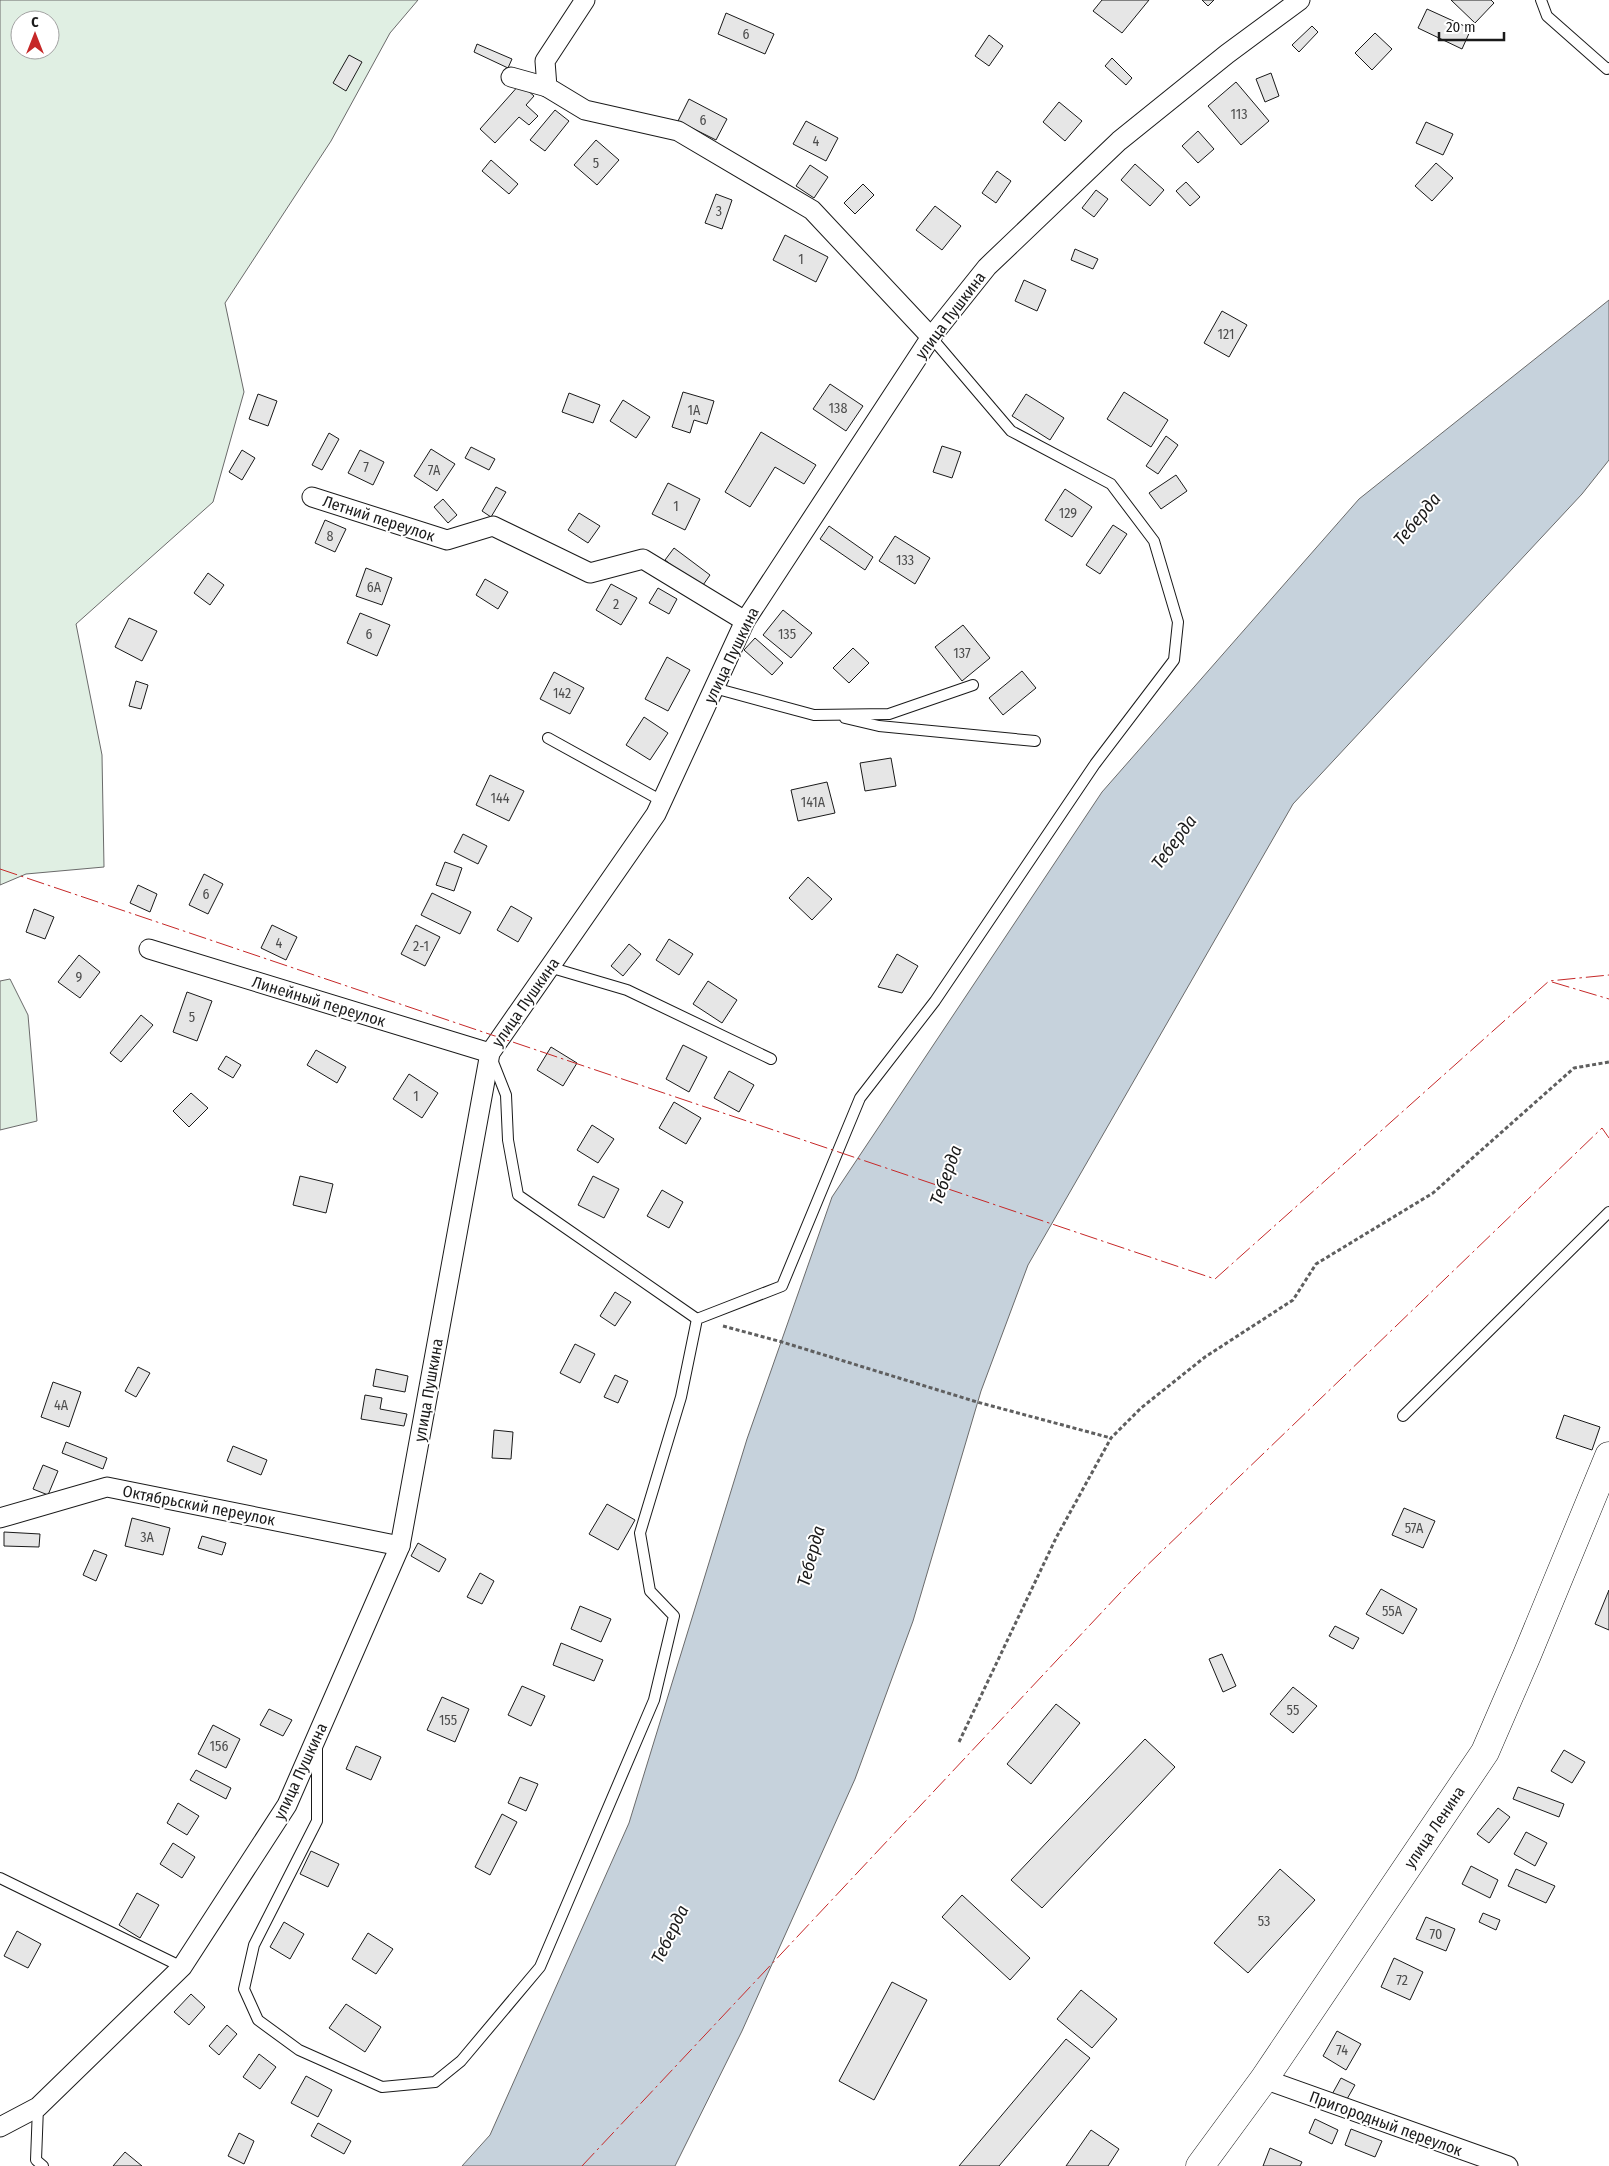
<svg xmlns="http://www.w3.org/2000/svg" width="1609" height="2166" viewBox="0 0 1609 2166" font-family="'Fira Sans Condensed',sans-serif">
<style>
.green{fill:#e0efe3;stroke:#6a6a6a;fill-rule:evenodd}
.water{fill:#c6d2dc;stroke:#6a6a6a}
.building{fill:#e6e6e6;stroke:#1a1a1a}
.lines{fill:none;stroke-linecap:round;stroke-linejoin:round}
.service-casing{stroke:#1a1a1a;stroke-width:12}
.minor-casing{stroke:#1a1a1a;stroke-width:21}
.secondary-casing{stroke:#1a1a1a;stroke-width:29}
.path{stroke:#5f5f5f;stroke-width:3;stroke-dasharray:4 2.5;stroke-linecap:butt}
.service{stroke:#fff;stroke-width:10}
.minor{stroke:#fff;stroke-width:19}
.secondary{stroke:#fff;stroke-width:28}
.power{stroke:#c62828;stroke-width:1;stroke-dasharray:18 4 2.5 4;stroke-linecap:butt}
.labels{text-anchor:middle;stroke-width:4;stroke-linejoin:round;paint-order:stroke}
.number-label{font-size:14px;fill:#4d4d4d}
.street-label{font-size:16px;fill:#1a1a1a;stroke:#fff}
.water-label{font-size:18px;font-style:italic;fill:#1a1a1a;stroke:#fff}
</style>
<rect width="100%" height="100%" fill="#fff"/>
<g class="green">
<path d="M0,0H418L390,33L331,141L225,303L244,392L213,502L76,624L102,755L104,867L26,874L0,885ZM20,20H50V50H20Z"/>
<path d="M10,979L28,1015L37,1121L0,1130V981Z"/>
</g>
<path class="water" d="M1609,300V460L1582,494L1293,804L1028,1265L981,1391L913,1621L855,1779L742,2031L675,2166H462L490,2135L629,1823L747,1439L832,1197L1102,792L1359,499Z"/>
<g class="building">
<path d="M1102,0H1149L1122,33L1093,11Z"/>
<path d="M1202,0H1214L1208,6Z"/>
<path d="M1451,0H1491L1494,3L1475,23Z"/>
<path d="M1427,9L1471,29L1462,49L1418,28Z"/>
<path d="M726,13L774,34L765,54L718,34Z"/>
<path d="M1312,26L1318,32L1299,52L1292,45Z"/>
<path d="M1375,33L1392,49L1372,70L1355,53Z"/>
<path d="M989,35L1003,46L989,66L975,56Z"/>
<path d="M477,44L512,59L508,68L474,52Z"/>
<path d="M349,55L362,62L346,91L333,83Z"/>
<path d="M1112,58L1132,78L1126,85L1105,66Z"/>
<path d="M1271,73L1279,96L1265,102L1256,79Z"/>
<path d="M1236,82L1269,121L1241,145L1208,106Z"/>
<path d="M520,84L534,96L526,105L538,116L529,125L519,117L495,143L480,129Z"/>
<path d="M689,99L727,119L716,140L678,121Z"/>
<path d="M1059,102L1082,121L1065,141L1043,122Z"/>
<path d="M555,110L569,121L545,151L530,140Z"/>
<path d="M806,121L838,138L826,161L793,144Z"/>
<path d="M1426,122L1453,134L1443,155L1416,143Z"/>
<path d="M1198,131L1214,149L1198,163L1182,146Z"/>
<path d="M596,140L619,160L597,185L574,165Z"/>
<path d="M491,160L518,184L509,194L482,171Z"/>
<path d="M1436,163L1453,178L1432,201L1415,186Z"/>
<path d="M1135,164L1164,190L1150,206L1121,180Z"/>
<path d="M810,165L828,177L814,198L796,186Z"/>
<path d="M997,171L1011,181L996,203L982,193Z"/>
<path d="M1186,182L1200,197L1190,206L1176,191Z"/>
<path d="M863,184L874,195L855,214L844,203Z"/>
<path d="M1096,190L1108,199L1094,217L1082,208Z"/>
<path d="M716,194L732,200L722,229L705,223Z"/>
<path d="M935,206L961,226L942,250L916,230Z"/>
<path d="M785,235L828,257L816,282L773,260Z"/>
<path d="M1075,249L1098,259L1093,269L1071,260Z"/>
<path d="M1024,280L1046,290L1037,311L1015,301Z"/>
<path d="M1222,311L1247,325L1229,357L1204,343Z"/>
<path d="M830,384L863,406L846,431L813,409Z"/>
<path d="M683,392L714,401L707,424L694,420L690,433L672,427Z"/>
<path d="M1124,392L1168,420L1151,447L1107,419Z"/>
<path d="M569,393L600,405L593,423L562,412Z"/>
<path d="M258,394L277,401L268,426L249,419Z"/>
<path d="M1026,394L1064,418L1050,440L1012,416Z"/>
<path d="M623,400L650,417L636,438L610,421Z"/>
<path d="M761,432L816,465L804,484L775,467L750,507L725,492Z"/>
<path d="M329,433L339,439L322,470L312,465Z"/>
<path d="M1166,436L1178,445L1158,474L1146,466Z"/>
<path d="M942,446L961,452L952,478L933,472Z"/>
<path d="M471,447L495,459L489,470L465,458Z"/>
<path d="M431,449L455,464L437,491L414,476Z"/>
<path d="M242,450L255,458L242,480L229,472Z"/>
<path d="M360,450L384,462L373,485L348,473Z"/>
<path d="M1176,475L1187,491L1161,509L1149,493Z"/>
<path d="M668,483L700,499L685,530L652,514Z"/>
<path d="M496,487L506,492L491,517L482,511Z"/>
<path d="M1065,489L1092,507L1072,537L1045,520Z"/>
<path d="M443,499L457,515L448,523L434,507Z"/>
<path d="M579,513L600,526L588,543L568,530Z"/>
<path d="M325,520L346,529L335,552L315,543Z"/>
<path d="M1113,525L1127,534L1100,574L1086,565Z"/>
<path d="M829,526L873,557L865,570L820,539Z"/>
<path d="M895,536L930,558L915,584L879,561Z"/>
<path d="M674,548L710,575L701,588L665,560Z"/>
<path d="M366,568L392,578L382,605L356,596Z"/>
<path d="M208,573L224,585L210,605L194,593Z"/>
<path d="M485,579L508,592L498,609L476,595Z"/>
<path d="M611,584L637,598L621,625L596,610Z"/>
<path d="M658,588L677,599L669,614L649,603Z"/>
<path d="M783,610L812,633L791,658L763,635Z"/>
<path d="M360,613L390,625L377,656L347,643Z"/>
<path d="M129,618L157,631L142,661L115,647Z"/>
<path d="M963,625L990,658L962,681L935,647Z"/>
<path d="M755,638L783,663L772,675L744,650Z"/>
<path d="M853,648L869,663L849,683L833,668Z"/>
<path d="M667,657L690,670L668,711L645,699Z"/>
<path d="M1022,671L1036,688L1003,715L989,698Z"/>
<path d="M554,672L584,688L570,714L540,699Z"/>
<path d="M136,681L148,685L141,709L129,706Z"/>
<path d="M644,717L668,733L650,760L626,745Z"/>
<path d="M891,758L896,786L865,791L860,763Z"/>
<path d="M490,775L524,791L509,821L476,805Z"/>
<path d="M827,782L835,813L798,821L791,790Z"/>
<path d="M463,834L487,846L478,864L454,852Z"/>
<path d="M445,862L462,868L454,891L436,885Z"/>
<path d="M204,874L223,884L208,914L189,905Z"/>
<path d="M808,877L832,899L812,920L789,898Z"/>
<path d="M138,885L157,894L150,912L130,903Z"/>
<path d="M432,893L471,912L460,934L421,915Z"/>
<path d="M511,906L532,918L518,942L497,930Z"/>
<path d="M34,909L54,917L45,939L26,932Z"/>
<path d="M272,925L297,937L286,960L261,948Z"/>
<path d="M416,925L440,937L425,966L401,954Z"/>
<path d="M669,939L693,954L679,975L656,960Z"/>
<path d="M629,944L641,954L623,976L611,966Z"/>
<path d="M897,954L918,966L902,993L878,987Z"/>
<path d="M79,955L100,972L80,998L58,982Z"/>
<path d="M708,981L737,1000L722,1023L693,1004Z"/>
<path d="M187,992L212,1001L197,1041L173,1032Z"/>
<path d="M141,1015L153,1025L121,1062L110,1053Z"/>
<path d="M683,1045L707,1057L689,1092L666,1079Z"/>
<path d="M551,1047L577,1063L563,1086L537,1070Z"/>
<path d="M316,1050L346,1067L337,1083L307,1065Z"/>
<path d="M226,1056L241,1065L233,1078L218,1069Z"/>
<path d="M729,1071L754,1085L739,1112L714,1098Z"/>
<path d="M409,1074L438,1093L422,1118L393,1099Z"/>
<path d="M191,1093L208,1108L189,1127L173,1111Z"/>
<path d="M674,1102L701,1118L686,1144L659,1128Z"/>
<path d="M592,1125L614,1139L598,1163L577,1150Z"/>
<path d="M300,1176L333,1184L326,1213L293,1205Z"/>
<path d="M593,1176L619,1189L604,1218L578,1205Z"/>
<path d="M662,1190L683,1202L669,1228L647,1216Z"/>
<path d="M615,1292L631,1302L615,1326L600,1316Z"/>
<path d="M575,1344L595,1354L580,1383L560,1373Z"/>
<path d="M138,1367L150,1373L136,1397L125,1391Z"/>
<path d="M376,1369L408,1376L405,1392L373,1386Z"/>
<path d="M615,1375L628,1381L618,1403L604,1397Z"/>
<path d="M53,1382L81,1392L69,1427L41,1417Z"/>
<path d="M365,1395L382,1398L380,1409L407,1414L404,1426L361,1419Z"/>
<path d="M1564,1415L1600,1427L1592,1450L1556,1438Z"/>
<path d="M494,1430L513,1432L511,1459L492,1458Z"/>
<path d="M66,1442L107,1458L103,1469L62,1453Z"/>
<path d="M233,1446L267,1460L261,1475L227,1461Z"/>
<path d="M43,1465L58,1471L48,1495L33,1489Z"/>
<path d="M607,1504L635,1520L618,1550L589,1534Z"/>
<path d="M1404,1508L1435,1521L1423,1548L1392,1535Z"/>
<path d="M132,1518L170,1528L163,1555L125,1546Z"/>
<path d="M4,1532L40,1534L39,1547L4,1546Z"/>
<path d="M202,1536L226,1543L222,1555L198,1548Z"/>
<path d="M418,1543L446,1559L439,1572L411,1556Z"/>
<path d="M94,1550L107,1555L96,1581L83,1575Z"/>
<path d="M480,1573L494,1581L482,1604L467,1597Z"/>
<path d="M1381,1589L1417,1609L1403,1634L1366,1614Z"/>
<path d="M1609,1590V1630L1595,1624Z"/>
<path d="M580,1606L611,1619L601,1642L571,1629Z"/>
<path d="M1335,1626L1359,1638L1353,1649L1329,1636Z"/>
<path d="M561,1643L603,1660L594,1681L553,1665Z"/>
<path d="M1222,1654L1236,1686L1223,1692L1209,1659Z"/>
<path d="M522,1686L545,1696L531,1726L508,1715Z"/>
<path d="M1293,1687L1317,1706L1293,1733L1270,1714Z"/>
<path d="M442,1697L469,1709L455,1742L427,1730Z"/>
<path d="M1056,1704L1080,1723L1031,1784L1007,1764Z"/>
<path d="M269,1709L292,1720L283,1736L260,1725Z"/>
<path d="M213,1725L240,1739L226,1768L198,1754Z"/>
<path d="M1145,1739L1175,1767L1042,1908L1011,1880Z"/>
<path d="M356,1746L381,1757L371,1780L346,1769Z"/>
<path d="M1564,1750L1585,1762L1572,1783L1551,1771Z"/>
<path d="M196,1770L231,1788L226,1799L190,1780Z"/>
<path d="M520,1777L538,1784L526,1811L508,1803Z"/>
<path d="M1518,1787L1564,1804L1559,1817L1513,1799Z"/>
<path d="M178,1803L199,1816L187,1835L167,1823Z"/>
<path d="M1498,1808L1510,1817L1489,1843L1477,1834Z"/>
<path d="M502,1814L517,1822L490,1875L475,1867Z"/>
<path d="M1526,1832L1547,1843L1535,1866L1514,1854Z"/>
<path d="M173,1843L195,1857L182,1878L160,1864Z"/>
<path d="M311,1851L339,1864L328,1887L300,1874Z"/>
<path d="M1471,1866L1498,1880L1490,1898L1462,1884Z"/>
<path d="M1280,1869L1315,1900L1248,1973L1214,1943Z"/>
<path d="M1516,1869L1555,1886L1546,1903L1508,1886Z"/>
<path d="M137,1893L159,1905L140,1938L119,1925Z"/>
<path d="M962,1895L1030,1958L1010,1980L942,1917Z"/>
<path d="M1483,1913L1500,1920L1496,1930L1479,1922Z"/>
<path d="M1426,1917L1455,1929L1446,1951L1416,1939Z"/>
<path d="M284,1922L304,1934L290,1959L270,1947Z"/>
<path d="M17,1931L41,1944L28,1968L4,1956Z"/>
<path d="M368,1933L393,1949L376,1974L352,1959Z"/>
<path d="M1394,1958L1423,1972L1410,2000L1381,1987Z"/>
<path d="M892,1982L927,2000L874,2100L839,2081Z"/>
<path d="M1081,1990L1117,2019L1092,2048L1057,2019Z"/>
<path d="M191,1994L205,2007L189,2025L174,2012Z"/>
<path d="M346,2004L381,2027L365,2052L329,2028Z"/>
<path d="M227,2025L237,2034L219,2055L209,2046Z"/>
<path d="M1337,2031L1361,2044L1346,2070L1323,2056Z"/>
<path d="M1066,2039L1090,2058L999,2166H959Z"/>
<path d="M259,2054L276,2067L260,2089L243,2077Z"/>
<path d="M306,2076L332,2090L318,2117L291,2103Z"/>
<path d="M1341,2078L1355,2085L1343,2106L1330,2098Z"/>
<path d="M1315,2119L1338,2130L1332,2144L1309,2133Z"/>
<path d="M318,2123L351,2141L344,2154L311,2136Z"/>
<path d="M1351,2129L1382,2141L1375,2157L1345,2145Z"/>
<path d="M1091,2130L1119,2149L1108,2166H1066Z"/>
<path d="M239,2133L254,2141L244,2164L228,2156Z"/>
<path d="M1270,2148L1302,2162L1300,2166H1263Z"/>
<path d="M125,2152L142,2166H113Z"/>
</g>
<g class="lines">
<g class="service-casing">
<g id="service">
<path d="M1541,0L1547,16L1607,69L1609,68"/>
<path d="M714,688L814,715L889,714L973,685"/>
<path d="M845,718L879,726L1035,741"/>
<path d="M548,738L662,801"/>
<path d="M549,967L627,990L771,1059"/>
<path d="M491,1057L506,1095L508,1140L518,1195L697,1319"/>
<path d="M1403,1416L1609,1212"/>
<path d="M317,1746V1821L254,1945L244,1989L258,2020L299,2050L382,2087L435,2082L461,2061L540,1967L654,1700L674,1616L650,1591L640,1533L681,1397L697,1319L782,1286L860,1098L935,1001L1095,764L1174,660L1178,622L1154,541L1111,484L1011,431L931,337"/>
<path d="M0,1878L182,1967"/>
<path d="M38,2107L36,2160L43,2166"/>
</g>
</g>
<g class="minor-casing">
<g id="minor">
<path d="M585,0L545,61L547,87L585,110L678,131L812,210L931,337"/>
<path d="M511,77L547,87"/>
<path d="M312,497L447,540L493,526L590,573L643,559L745,621"/>
<path d="M149,949L490,1053"/>
<path d="M0,1518L107,1487L400,1546"/>
<path d="M1264,2079L1508,2166"/>
<path d="M0,2127L38,2107L182,1967L287,1805L400,1546L490,1053L656,814L745,621L931,337L987,267L1119,141L1227,54L1300,0"/>
</g>
</g>
<g class="secondary-casing">
<path id="secondary" d="M1200,2166L1264,2079L1485,1752L1527,1655L1609,1456"/>
</g>
<g class="path">
<path d="M723,1326L782,1342L977,1402L1111,1438"/>
<path d="M959,1742L1056,1538L1111,1438L1141,1408L1205,1357L1293,1300L1316,1264L1433,1193L1574,1068L1609,1062"/>
</g>
<use href="#service" class="service"/>
<use href="#minor" class="minor"/>
<use href="#secondary" class="secondary"/>
<g class="power">
<path d="M0,869L1215,1279L1549,981L1609,975"/>
<path d="M1552,982L1609,999"/>
<path d="M582,2166L1135,1577L1602,1128L1609,1138"/>
</g>
</g>
<g class="labels">
<g class="number-label">
<text x="746" y="39">6</text>
<text x="1239" y="119">113</text>
<text x="703" y="125">6</text>
<text x="816" y="146">4</text>
<text x="596" y="168">5</text>
<text x="719" y="216">3</text>
<text x="801" y="264">1</text>
<text x="1226" y="339">121</text>
<text x="838" y="413">138</text>
<text x="694" y="415">1А</text>
<text x="366" y="472">7</text>
<text x="434" y="475">7А</text>
<text x="676" y="511">1</text>
<text x="1068" y="518">129</text>
<text x="330" y="541">8</text>
<text x="905" y="565">133</text>
<text x="374" y="592">6А</text>
<text x="616" y="609">2</text>
<text x="369" y="639">6</text>
<text x="787" y="639">135</text>
<text x="962" y="658">137</text>
<text x="562" y="698">142</text>
<text x="500" y="803">144</text>
<text x="813" y="807">141А</text>
<text x="206" y="899">6</text>
<text x="279" y="948">4</text>
<text x="421" y="951">2-1</text>
<text x="79" y="982">9</text>
<text x="192" y="1022">5</text>
<text x="416" y="1101">1</text>
<text x="61" y="1410">4А</text>
<text x="1414" y="1533">57А</text>
<text x="147" y="1542">3А</text>
<text x="1392" y="1616">55А</text>
<text x="1293" y="1715">55</text>
<text x="448" y="1725">155</text>
<text x="219" y="1751">156</text>
<text x="1264" y="1926">53</text>
<text x="1436" y="1939">70</text>
<text x="1402" y="1985">72</text>
<text x="1342" y="2055">74</text>
</g>
<g class="street-label">
<text transform="translate(950 315) rotate(-53)" y="6">улица Пушкина</text>
<text transform="translate(379 518) rotate(18)" y="6">Летний переулок</text>
<text transform="translate(731 655) rotate(-64)" y="6">улица Пушкина</text>
<text transform="translate(319 1001) rotate(17)" y="6">Линейный переулок</text>
<text transform="translate(525 1002) rotate(-55)" y="6">улица Пушкина</text>
<text transform="translate(428 1390) rotate(-80)" y="6">улица Пушкина</text>
<text transform="translate(199 1505) rotate(11)" y="6">Октябрьский переулок</text>
<text transform="translate(300 1771) rotate(-65)" y="6">улица Пушкина</text>
<text transform="translate(1434 1827) rotate(-56)" y="6">улица Ленина</text>
<text transform="translate(1386 2123) rotate(20)" y="6">Пригородный переулок</text>
</g>
<g class="water-label">
<text transform="translate(1417 519) rotate(-50)" y="6">Теберда</text>
<text transform="translate(1174 842) rotate(-53)" y="6">Теберда</text>
<text transform="translate(946 1175) rotate(-70)" y="6">Теберда</text>
<text transform="translate(811 1556) rotate(-75)" y="6">Теберда</text>
<text transform="translate(670 1934) rotate(-64)" y="6">Теберда</text>
</g>
</g>
<g transform="translate(35 35)"><circle r="24" fill="#ffffff" stroke="#a3a3a3"/>
<path d="M0-4L9 19L0 12L-9 19Z" fill="#c62828"/>
<text y="-8" font-size="14" font-weight="bold" text-anchor="middle" fill="#1a1a1a">С</text>
</g>
<path d="M1439 32v8h65v-8" fill="none" stroke="#1a1a1a" stroke-width="2.5"/>
<text x="1446" y="32" font-size="15" fill="#1a1a1a" stroke="#ffffff" stroke-width="4" paint-order="stroke">20 m</text>
</svg>
